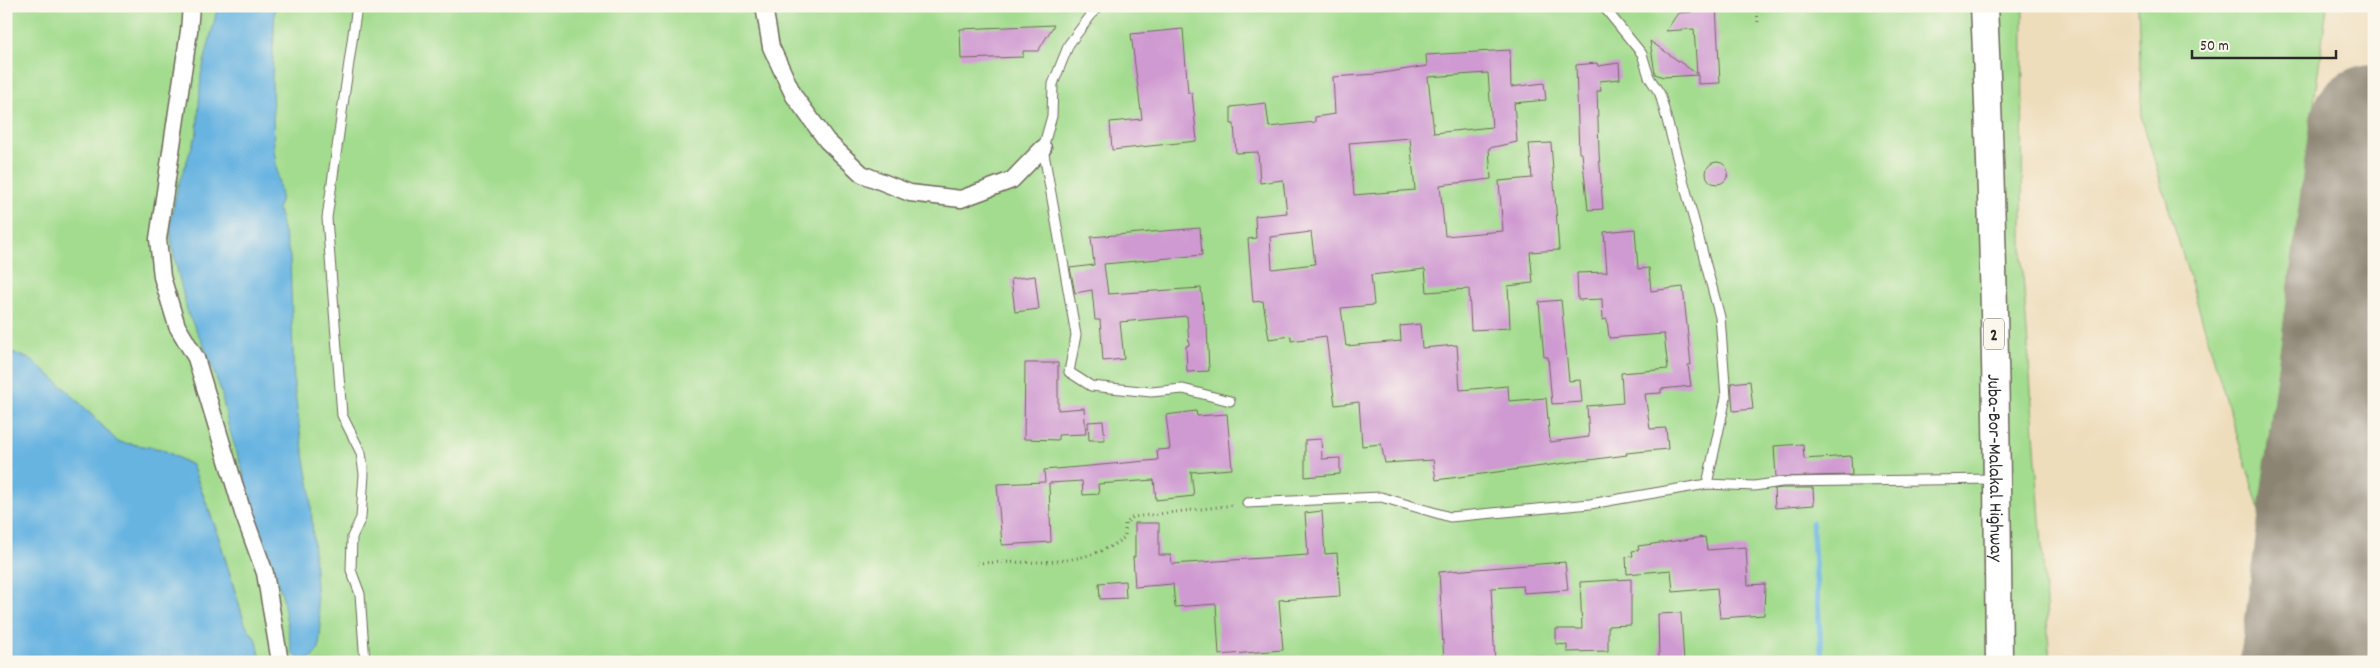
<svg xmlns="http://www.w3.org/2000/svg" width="2380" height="668" viewBox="0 0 2380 668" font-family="Dekko,sans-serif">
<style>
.green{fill:#a3dc8e;stroke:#67845c}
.water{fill:#67b4e1;stroke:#497086}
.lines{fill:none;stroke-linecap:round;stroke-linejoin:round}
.stream{stroke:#67b4e1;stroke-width:5.5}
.taxiway{stroke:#8c8473;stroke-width:52}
.runway{stroke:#8c8473;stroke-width:130}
.building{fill:#cf9ad1;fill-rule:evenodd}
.lane-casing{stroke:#6f695d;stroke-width:11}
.street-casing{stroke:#6f695d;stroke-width:19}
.primary-casing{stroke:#6f695d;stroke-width:29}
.path{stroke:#6f695d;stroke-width:3;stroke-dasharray:1 4;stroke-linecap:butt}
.lane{stroke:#fff;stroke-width:9}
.street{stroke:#fff;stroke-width:16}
.primary{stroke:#fff;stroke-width:26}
.labels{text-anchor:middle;stroke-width:4;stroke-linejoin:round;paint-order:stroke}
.shield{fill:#fbf7ec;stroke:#696865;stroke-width:1}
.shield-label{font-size:18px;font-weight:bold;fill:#2b2b2b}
.street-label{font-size:19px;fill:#2b2b2b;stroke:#fbf7ec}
</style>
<rect width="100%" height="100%" fill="#fbf7ec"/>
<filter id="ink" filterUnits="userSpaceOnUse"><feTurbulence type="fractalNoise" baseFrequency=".02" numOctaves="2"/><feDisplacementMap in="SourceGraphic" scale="10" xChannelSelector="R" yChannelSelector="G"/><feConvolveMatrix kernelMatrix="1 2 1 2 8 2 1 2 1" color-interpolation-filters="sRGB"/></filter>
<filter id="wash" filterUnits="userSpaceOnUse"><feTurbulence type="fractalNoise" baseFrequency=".0096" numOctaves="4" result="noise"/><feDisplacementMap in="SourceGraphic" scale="20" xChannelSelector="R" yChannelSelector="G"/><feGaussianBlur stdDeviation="1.12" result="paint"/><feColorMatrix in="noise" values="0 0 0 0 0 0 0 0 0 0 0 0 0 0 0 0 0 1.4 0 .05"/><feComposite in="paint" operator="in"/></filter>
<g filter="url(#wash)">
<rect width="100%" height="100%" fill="#edb"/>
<g class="green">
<path d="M6,6H2023L2022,261L2050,662H261L257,641L245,624L217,532L192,465L161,449L118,442L70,393L32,360L6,350Z"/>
<path d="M2138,6H2327L2259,509L2142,119Z"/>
</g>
<g class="water">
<path d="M218,6H275L272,80L274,150L281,197L278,208L290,257L294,385L300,432L310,488L317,603L321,625L319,648L312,658L301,660L292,653L282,594L260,537L242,469L228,425L221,391L204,346L188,314L172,248L170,224L177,189L197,132L201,75Z"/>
<path d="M6,350L32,360L70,393L118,442L161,449L192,465L217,532L245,624L257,641L261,662H6Z"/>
</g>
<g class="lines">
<path class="stream" d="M1812,522L1822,662"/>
<g class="taxiway">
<path d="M2370,157H2374"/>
<path d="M2312,607L2374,619"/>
</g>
<path class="runway" d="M2305,662L2374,129"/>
</g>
<g id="blocks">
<g class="building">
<path d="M1692,6H1716L1720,83L1698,84V75L1663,77L1655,74L1650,41L1697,74L1694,29L1666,31L1678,13L1692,12Z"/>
<path d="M1054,25L1038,51H1023V57L961,59L960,29Z"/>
<path d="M1183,29L1188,93H1192L1197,141L1112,150L1110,122L1142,119L1131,34Z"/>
<path d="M1510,50L1511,87L1544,83L1546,100L1514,103L1517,142L1489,148L1491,179L1440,185L1445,236L1503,231L1499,181L1532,178L1529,144L1551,143L1559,250L1530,252L1533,283L1508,286L1510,328L1471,330L1469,289L1427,292L1425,269L1371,275L1374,305L1341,308L1346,346L1401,341L1400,326L1420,324L1422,348L1457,345L1460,390L1508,386L1509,401L1546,398L1550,442L1589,437L1587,406L1623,403L1621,373L1668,369L1664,334L1609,338L1607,319L1603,320L1602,299L1578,300L1577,273L1607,272L1604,232L1635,229L1638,269L1649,268L1651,291L1683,287L1691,365H1688L1691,386L1661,389V393L1645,394L1650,429L1666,428L1668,449L1626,453L1627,455L1436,480L1433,460L1385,463L1381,444L1362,446L1359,402L1335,405L1326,336L1291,341V336L1269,339L1263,301L1253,302L1248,239L1256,238L1255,216L1287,213L1283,180L1260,183L1258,152L1236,153L1234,124H1231V107L1266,103L1269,127L1315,122V117L1335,114L1333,77L1376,74L1427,66L1426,55ZM1488,73L1492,127L1434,133L1428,77ZM1410,138L1415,190L1354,195L1349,143ZM1311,232L1315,264L1272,269L1270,237Z"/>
<path d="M1597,63L1598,66L1619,63L1620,79L1600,81L1601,91H1597L1599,152L1603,209L1588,210L1582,153H1579L1576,65Z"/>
<circle cx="1717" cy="173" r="11"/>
<path d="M1200,228L1202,255L1104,264L1108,294L1201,288L1205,325H1207L1209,371L1187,372L1186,346L1189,345L1187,316L1120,322L1124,359L1103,361L1100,320H1095L1092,290L1075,293L1070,268L1094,265L1091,237Z"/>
<path d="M1035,276L1039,309L1015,312L1011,279Z"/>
<path d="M1561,300L1569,381L1580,380L1582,402L1552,404L1548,357H1544L1539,302Z"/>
<path d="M1025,363H1058V410L1084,408L1086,434L1058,435V440L1024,439Z"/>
<path d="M1750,381L1753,409L1733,411L1731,383Z"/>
<path d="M1196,411L1197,416L1227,414L1232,469L1191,472L1194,496L1156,500L1154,480L1098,484L1099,494L1083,495L1082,481L1049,483L1051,542L1002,545L997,484L1045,482L1044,470L1158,460L1157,450L1170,449L1166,415Z"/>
<path d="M1103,421L1105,440H1089L1088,422Z"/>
<path d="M1321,439L1322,459L1340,458V474L1305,477V440Z"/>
<path d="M1803,444L1804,459L1851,456L1852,475L1776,477L1774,446Z"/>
<path d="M1782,488H1813L1814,505L1775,508L1774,489Z"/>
<path d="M1322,511L1325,554L1337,553L1340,596L1279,600L1283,650L1219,655L1216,604L1175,607L1173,584L1135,587L1133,557H1135V523H1159V555H1171L1172,564L1308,555L1305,513Z"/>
<path d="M1705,537L1707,550L1746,547L1748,585L1765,584L1764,615L1720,618L1717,588L1673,592L1671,570L1627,574L1626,557L1633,556L1632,551L1639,550L1638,546Z"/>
<path d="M1565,562L1568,590L1524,593L1523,586L1491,588L1495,662H1444L1439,572Z"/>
<path d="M1631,579V625L1608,626V651L1567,652V645L1556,644V629H1582L1580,582Z"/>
<path d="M1125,581L1126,598L1100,599L1099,583Z"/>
<path d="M1681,613L1684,662H1659L1658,614Z"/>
</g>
</g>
</g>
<g filter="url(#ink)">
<use href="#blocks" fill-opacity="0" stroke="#6f695d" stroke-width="1"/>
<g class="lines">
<g class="lane-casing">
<g id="lane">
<path d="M357,6L327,218L342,415L361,453L364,474L361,518L352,537L351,570L360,594L365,662"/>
<path d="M1098,6L1069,44L1053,84L1052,116L1043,148L1076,335L1069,372L1091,386L1151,392L1183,389L1230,401"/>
<path d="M1603,6L1642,54L1649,77L1660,94L1720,317L1726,397L1707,484"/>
<path d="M1247,503L1381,497L1450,517L1590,504L1707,484L1754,486L1782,482L1995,479"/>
</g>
</g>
<g class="street-casing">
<g id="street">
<path d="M191,6L189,31L158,239L162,277L177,326L196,358L243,513L265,573L280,662"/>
<path d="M764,6L771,47L794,96L827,141L862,174L910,193L961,199L1012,180L1043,148"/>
</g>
</g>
<g class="primary-casing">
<g id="primary">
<path id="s1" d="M1984,6C1994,225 1997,443 1999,662"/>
</g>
</g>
<g class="path">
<path d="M1757,6L1758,25"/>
<path d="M977,563C1027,560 1082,570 1125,537V524L1133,517L1235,505"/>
</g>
<use href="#lane" class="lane"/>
<use href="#street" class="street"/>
<use href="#primary" class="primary"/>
</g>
</g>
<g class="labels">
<rect class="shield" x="1984" y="318.5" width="20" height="31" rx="4"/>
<g class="shield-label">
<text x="1994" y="340">2</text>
</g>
<g class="street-label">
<text dy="7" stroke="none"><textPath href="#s1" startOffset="462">Juba-Bor-Malakal Highway</textPath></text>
</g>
</g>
<rect width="2380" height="668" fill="none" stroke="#fbf7ec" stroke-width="25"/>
<path d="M2192 50v8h144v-8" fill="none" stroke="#2b2b2b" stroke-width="2.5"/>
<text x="2200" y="50" font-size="15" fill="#2b2b2b" stroke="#fbf7ec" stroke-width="4" paint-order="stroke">50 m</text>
</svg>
